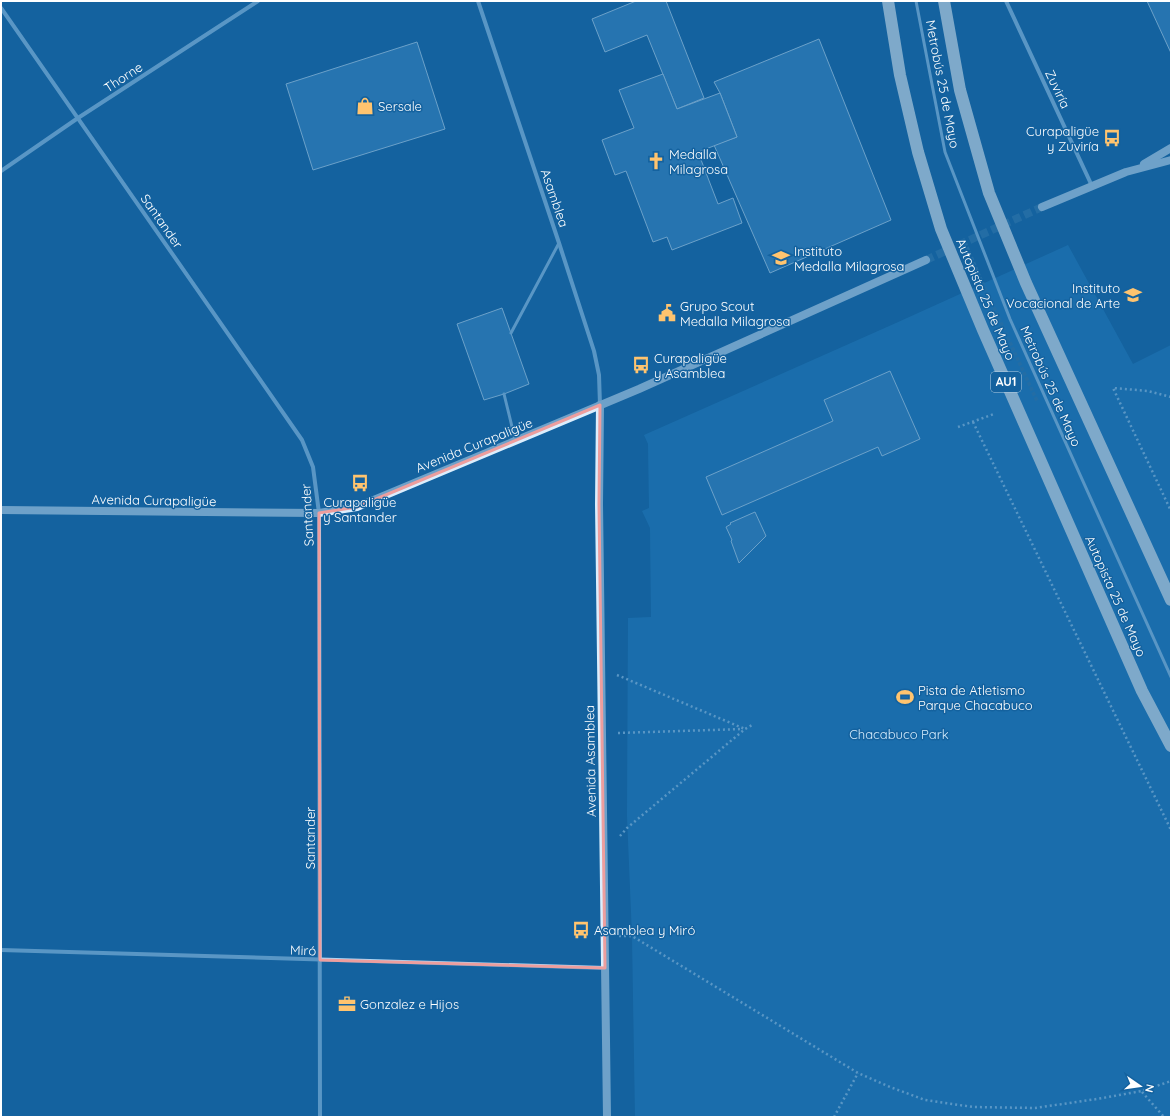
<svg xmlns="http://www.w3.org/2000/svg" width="1172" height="1118" viewBox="0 0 1172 1118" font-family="Quicksand,sans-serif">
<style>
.green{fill:#237bbc}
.building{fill:#3d8bc6;stroke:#d5ecfd}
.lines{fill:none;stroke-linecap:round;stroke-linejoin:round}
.pedestrian-tunnel{stroke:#377aad;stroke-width:3.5;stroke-dasharray:3.5 2;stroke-linecap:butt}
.secondary-tunnel{stroke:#377aad;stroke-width:8;stroke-dasharray:8 4;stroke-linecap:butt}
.path{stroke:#add5f4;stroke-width:2.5;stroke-dasharray:2 3;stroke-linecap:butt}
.service{stroke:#add5f4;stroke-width:3}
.minor{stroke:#add5f4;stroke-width:4}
.secondary{stroke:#dceefd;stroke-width:8}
.service-bridge{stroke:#add5f4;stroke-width:3}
.motorway-bridge{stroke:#fff;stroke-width:12}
.marked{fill:none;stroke:#ed9e9e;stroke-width:3;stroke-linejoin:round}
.labels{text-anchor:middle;stroke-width:3;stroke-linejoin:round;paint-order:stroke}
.shield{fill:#14629f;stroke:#b8d0e2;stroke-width:1}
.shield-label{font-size:12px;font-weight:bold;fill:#fff}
.street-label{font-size:13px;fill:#fff;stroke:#14629f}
.poi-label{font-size:13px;fill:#fff;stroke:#14629f;text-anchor:start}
.park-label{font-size:13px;fill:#d5ecfd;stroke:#14629f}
</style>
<rect width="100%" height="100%" fill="#14629f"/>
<path class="green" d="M1068,245L1133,364L1171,345V1117H635L632,936L627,816L628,618L651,617L650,528L642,511L649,508L648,444L644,435L896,323Z"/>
<g class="building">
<path d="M636,1H666L704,98L677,109L647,35L605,52L592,19Z"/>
<path d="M1147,1H1171V53Z"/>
<path d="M819,39L891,220L770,273L714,145L737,137L720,93L714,82Z"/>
<path d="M417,42L445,129L313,170L286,84Z"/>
<path d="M663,74L677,109L720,93L737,137L698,152L718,204L733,198L742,223L672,250L667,237L653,242L626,171L615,175L602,140L634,128L619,90Z"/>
<path d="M502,308L529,384L504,394L484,400L457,324Z"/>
<path d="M890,371L920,439L882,456L878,447L722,515L706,477L833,421L824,400Z"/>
<path d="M755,512L766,536L739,563L731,541L732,540L726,527L731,524L730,523Z"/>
</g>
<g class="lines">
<path class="pedestrian-tunnel" d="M965,242L978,273L1037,401"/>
<path class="secondary-tunnel" d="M926,260L1042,207"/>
<g class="path">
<path d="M1171,397L1148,391L1113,388L1171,511"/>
<path d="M973,422L1171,830"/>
<path d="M958,427L994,414"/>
<path d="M617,675L745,729"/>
<path d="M618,733L743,729"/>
<path d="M620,836L627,828L745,729L754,724"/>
<path d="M619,936H632L858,1073L890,1087L925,1100L973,1107L1035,1108L1097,1099L1142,1091L1171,1081"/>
<path d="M1142,1092L1164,1117"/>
<path d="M834,1117L858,1073"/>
</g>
<g class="service">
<path d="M511,333L559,243"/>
<path d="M504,394L515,439"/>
</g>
<g class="minor">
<path d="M478,1L559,243L594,351L599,375L600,405"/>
<path d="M1006,1L1092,186"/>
<path d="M1,8L302,440L313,467L319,513L320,1117"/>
<path d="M1,171L78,118L258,1"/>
<path d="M1,950L605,968"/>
</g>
<g class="secondary">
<path d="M1144,164L1171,148"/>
<path d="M1042,207L1126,172L1171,160"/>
<path d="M600,405L599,504L607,1117"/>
<path d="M1,510L319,513L357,507L639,389L926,260"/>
</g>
<path class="service-bridge" d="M916,1L945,152L1010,319L1171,677"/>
<g class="motorway-bridge">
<path d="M888,1L900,75L918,152L941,229L983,330L1142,691L1171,746"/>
<path d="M944,1L960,90L989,193L1026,283L1171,600"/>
</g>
</g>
<path d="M0 0H1172V1118H0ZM600,405L599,504L605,968L320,960L319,513L357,507Z" fill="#14629f" fill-opacity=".55" fill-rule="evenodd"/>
<path class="marked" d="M600,405L599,504L605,968L320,960L319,513L357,507Z"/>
<defs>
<g id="shop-bare" transform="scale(1.38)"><path d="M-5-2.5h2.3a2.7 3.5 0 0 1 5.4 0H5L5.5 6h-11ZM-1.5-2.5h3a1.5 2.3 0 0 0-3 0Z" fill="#ffc46f" stroke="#14629f" stroke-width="2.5" paint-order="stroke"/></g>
<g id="bus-bare" transform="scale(1.38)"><path d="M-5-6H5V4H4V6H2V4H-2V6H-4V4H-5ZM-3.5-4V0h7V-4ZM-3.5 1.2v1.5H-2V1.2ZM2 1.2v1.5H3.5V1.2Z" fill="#ffc46f" stroke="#14629f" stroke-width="2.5" paint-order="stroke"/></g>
<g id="church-bare" transform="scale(1.38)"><path d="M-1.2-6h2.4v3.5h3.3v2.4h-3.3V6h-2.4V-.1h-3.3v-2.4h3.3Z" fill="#ffc46f" stroke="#14629f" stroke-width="2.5" paint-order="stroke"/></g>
<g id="school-bare" transform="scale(1.38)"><path d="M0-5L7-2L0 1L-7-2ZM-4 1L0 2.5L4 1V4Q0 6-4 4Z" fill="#ffc46f" stroke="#14629f" stroke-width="2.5" paint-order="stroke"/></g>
<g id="civic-bare" transform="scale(1.38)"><path d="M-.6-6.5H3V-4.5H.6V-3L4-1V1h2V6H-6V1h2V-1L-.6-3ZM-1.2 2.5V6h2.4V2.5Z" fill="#ffc46f" stroke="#14629f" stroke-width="2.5" paint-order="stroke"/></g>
<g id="stadium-bare" transform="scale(1.38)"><path d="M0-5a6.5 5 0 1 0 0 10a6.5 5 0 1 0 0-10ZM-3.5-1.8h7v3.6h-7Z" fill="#ffc46f" stroke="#14629f" stroke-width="2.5" paint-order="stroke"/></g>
<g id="office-bare" transform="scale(1.38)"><path d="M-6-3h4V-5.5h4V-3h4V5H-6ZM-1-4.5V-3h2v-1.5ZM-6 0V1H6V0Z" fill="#ffc46f" stroke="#14629f" stroke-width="2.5" paint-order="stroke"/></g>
</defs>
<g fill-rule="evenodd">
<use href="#shop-bare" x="365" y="106"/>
<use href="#bus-bare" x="1112" y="138"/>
<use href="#church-bare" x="656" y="161"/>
<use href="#school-bare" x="781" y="258"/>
<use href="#school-bare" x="1133" y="295"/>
<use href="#civic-bare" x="667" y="313"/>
<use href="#bus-bare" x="641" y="365"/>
<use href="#bus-bare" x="360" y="483"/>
<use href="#stadium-bare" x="905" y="697"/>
<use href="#bus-bare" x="581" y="930"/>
<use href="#office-bare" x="347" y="1004"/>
</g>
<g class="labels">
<rect class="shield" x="991" y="372" width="30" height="20" rx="3"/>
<g class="shield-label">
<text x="1006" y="386">AU1</text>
</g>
<g class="street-label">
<text transform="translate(123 77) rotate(-33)" y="5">Thorne</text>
<text transform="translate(943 84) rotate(79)" y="5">Metrobús 25 de Mayo</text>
<text transform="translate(1058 89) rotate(65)" y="5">Zuviría</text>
<text transform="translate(555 198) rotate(71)" y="5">Asamblea</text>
<text transform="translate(162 221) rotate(55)" y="5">Santander</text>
<text transform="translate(986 299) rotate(67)" y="5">Autopista 25 de Mayo</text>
<text transform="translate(1051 386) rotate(66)" y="5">Metrobús 25 de Mayo</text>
<text transform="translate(474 445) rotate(-22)" y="5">Avenida Curapaligüe</text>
<text transform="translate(154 500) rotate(1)" y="5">Avenida Curapaligüe</text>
<text transform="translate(307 515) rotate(-93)" y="5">Santander</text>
<text transform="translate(1116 596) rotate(66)" y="5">Autopista 25 de Mayo</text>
<text transform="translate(590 761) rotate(-91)" y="5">Avenida Asamblea</text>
<text transform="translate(310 838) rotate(-90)" y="5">Santander</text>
<text transform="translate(303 950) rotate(2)" y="5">Miró</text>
</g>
<g class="poi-label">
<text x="378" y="111">Sersale</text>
<text x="1099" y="136" text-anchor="end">Curapaligüe<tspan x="1099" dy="15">y Zuviría</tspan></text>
<text x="669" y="159">Medalla<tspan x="669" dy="15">Milagrosa</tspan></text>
<text x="794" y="256">Instituto<tspan x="794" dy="15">Medalla Milagrosa</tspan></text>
<text x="1120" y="293" text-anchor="end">Instituto<tspan x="1120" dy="15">Vocacional de Arte</tspan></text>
<text x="680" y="311">Grupo Scout<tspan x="680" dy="15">Medalla Milagrosa</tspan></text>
<text x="654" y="363">Curapaligüe<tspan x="654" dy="15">y Asamblea</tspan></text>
<text x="360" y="507" text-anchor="middle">Curapaligüe<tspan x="360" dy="15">y Santander</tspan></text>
<text x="918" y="695">Pista de Atletismo<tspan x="918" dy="15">Parque Chacabuco</tspan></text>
<text x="594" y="935">Asamblea y Miró</text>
<text x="360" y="1009">Gonzalez e Hijos</text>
</g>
<g class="park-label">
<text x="899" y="739">Chacabuco Park</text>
</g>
</g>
<rect width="1172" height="1118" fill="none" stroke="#ffffff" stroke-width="4"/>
<g transform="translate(1140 1086) rotate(103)" stroke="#14629f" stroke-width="3" paint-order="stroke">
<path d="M0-3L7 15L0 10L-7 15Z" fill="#ffffff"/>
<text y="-6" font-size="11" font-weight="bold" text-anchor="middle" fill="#ffffff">N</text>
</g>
</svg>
